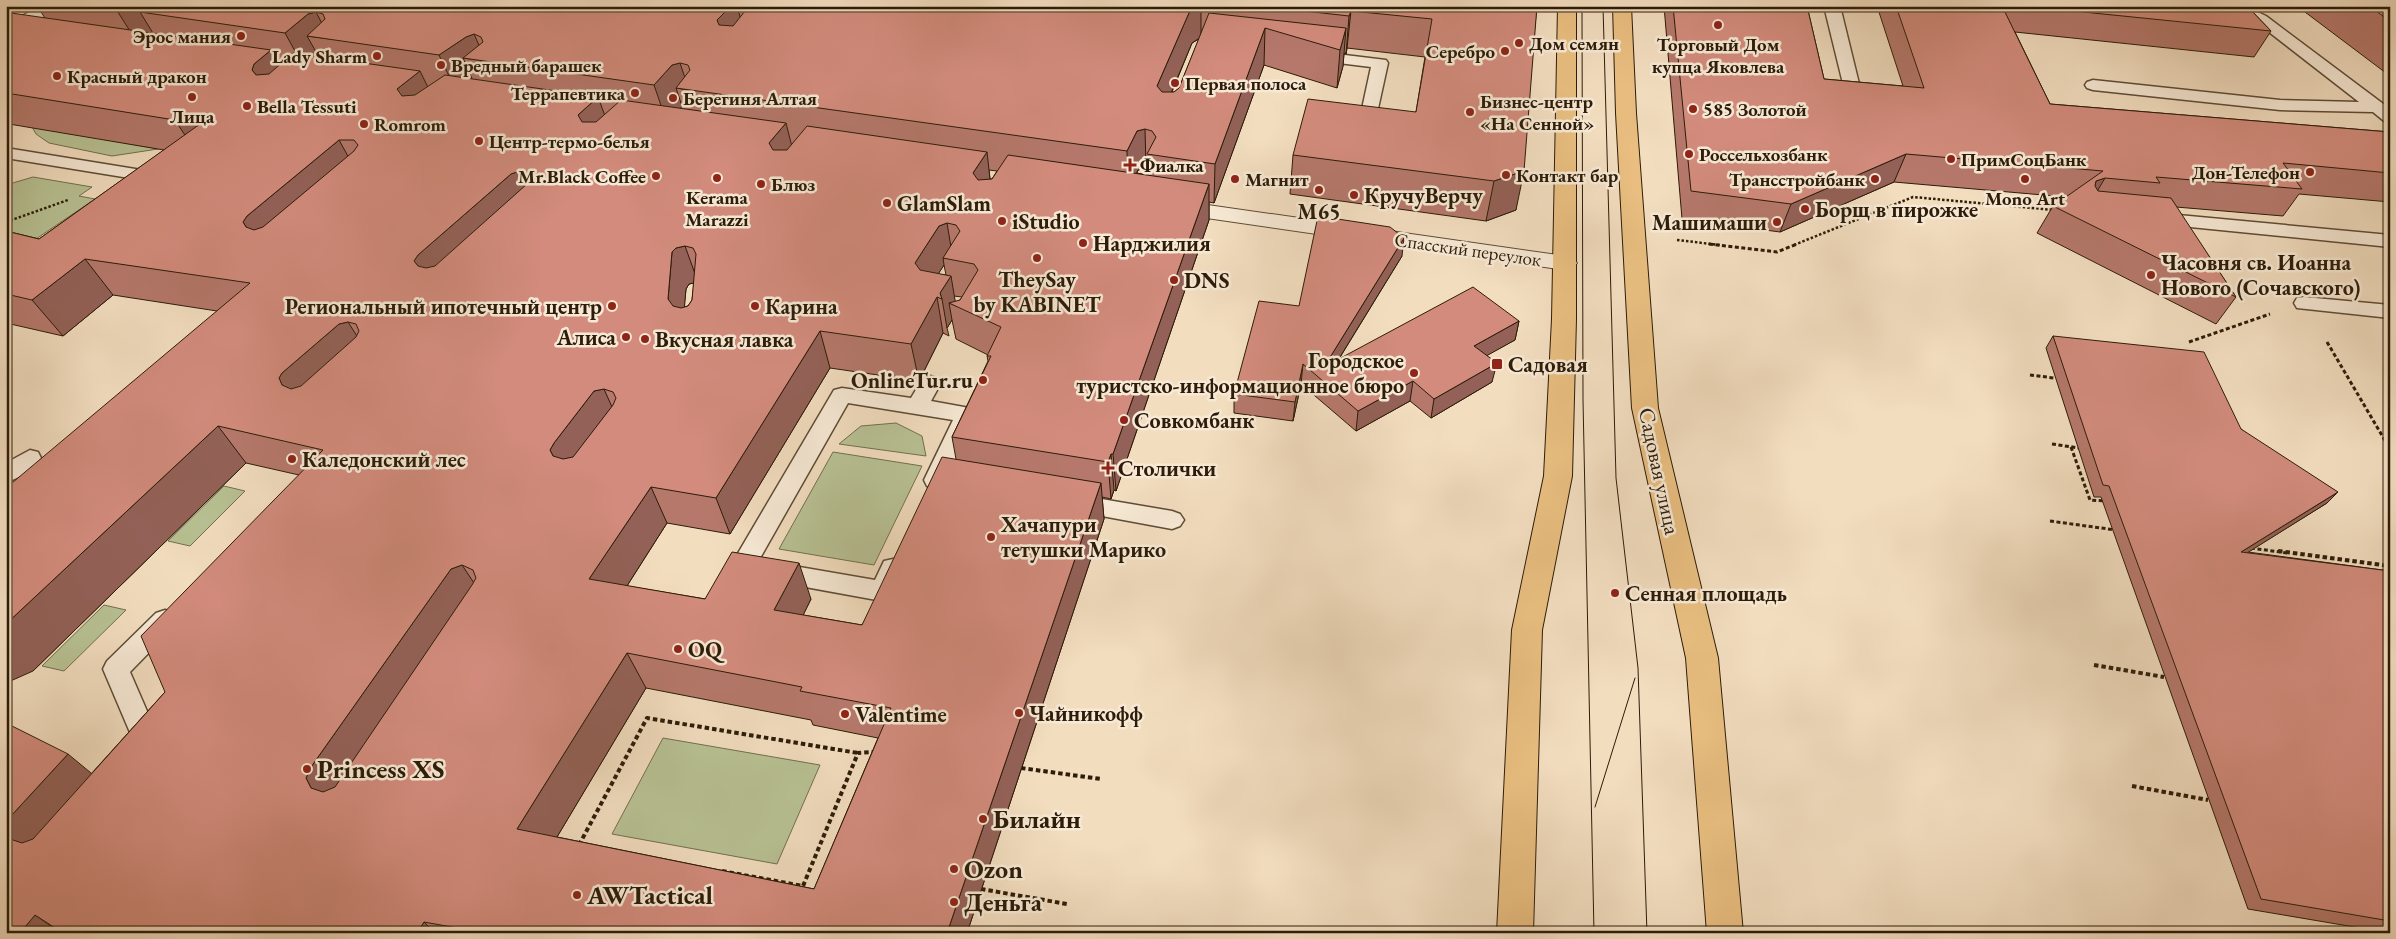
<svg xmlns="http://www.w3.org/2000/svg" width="2396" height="939" viewBox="0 0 2396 939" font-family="'EB Garamond',serif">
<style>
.green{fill:#b8c294;stroke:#726f4e}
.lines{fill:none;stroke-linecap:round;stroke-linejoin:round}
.lane-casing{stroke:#5e4c36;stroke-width:3}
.street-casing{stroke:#5e4c36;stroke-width:2}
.primary-casing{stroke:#2c1c09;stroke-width:2}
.path-far2{stroke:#2c1c09;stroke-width:2.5;stroke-dasharray:2.5 2;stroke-linecap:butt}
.path-far1{stroke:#2c1c09;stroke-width:3;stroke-dasharray:4 2.5;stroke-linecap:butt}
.path{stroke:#2c1c09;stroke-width:4;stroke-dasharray:4.5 3;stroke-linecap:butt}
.lane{fill:#f7e9d5;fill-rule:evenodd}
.street{fill:#f7e9d5;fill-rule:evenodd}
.primary{fill:#e9be80;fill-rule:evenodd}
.tram{stroke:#2c1c09;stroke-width:1}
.wall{fill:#b5786b;stroke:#2c1c09;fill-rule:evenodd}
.shaded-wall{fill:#936157;stroke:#2c1c09}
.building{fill:#d28b7c;stroke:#2c1c09;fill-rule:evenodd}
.poi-dot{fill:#8f2418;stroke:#f7e9d5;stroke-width:2}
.labels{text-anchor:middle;stroke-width:5;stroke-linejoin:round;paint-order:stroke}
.far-poi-label{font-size:19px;font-weight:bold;fill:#2c1c09;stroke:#f7e9d5;text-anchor:start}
.far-street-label{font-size:19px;fill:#2c1c09;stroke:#f7e9d5}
.poi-label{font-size:22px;font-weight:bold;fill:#2c1c09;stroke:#f7e9d5;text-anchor:start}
.street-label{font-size:22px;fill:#2c1c09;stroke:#f7e9d5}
.near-poi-label{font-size:26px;font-weight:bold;fill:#2c1c09;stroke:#f7e9d5;text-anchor:start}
</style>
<rect width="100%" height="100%" fill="#f2ddbf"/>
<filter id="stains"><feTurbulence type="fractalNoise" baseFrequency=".004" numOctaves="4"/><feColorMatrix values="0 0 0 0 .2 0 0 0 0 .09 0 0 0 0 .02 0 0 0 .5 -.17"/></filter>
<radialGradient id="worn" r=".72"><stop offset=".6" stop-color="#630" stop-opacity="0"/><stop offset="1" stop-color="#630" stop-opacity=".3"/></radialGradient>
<g class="green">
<path d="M31,125L158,149L112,156L49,143L36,134Z"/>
<path d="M33,177L92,187L79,196L95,199L27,245L6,241V185Z"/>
<path d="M896,423L922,436L926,456L839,444L861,426Z"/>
<path d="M833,452L922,466L874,565L779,549Z"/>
<path d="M224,486L245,491L190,546L168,541Z"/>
<path d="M104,605L126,610L64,671L42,666Z"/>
<path d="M663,738L820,765L777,864L612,834Z"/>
</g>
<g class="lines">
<g class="lane-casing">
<g id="lane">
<path d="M1824,6H1840L1863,100L1861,104H1849L1847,100Z"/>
<path d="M2225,6H2245L2266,16L2390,109V122L2384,121L2373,112L2280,110L2093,90L2087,88L2085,85L2087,82L2093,80L2280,100L2359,102L2256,22L2227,9Z"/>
<path d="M1312,51L1386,60L1388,63L1372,136H1360L1357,132L1371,67L1306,59L1304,56L1306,53Z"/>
<path d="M6,148L160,173L166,174L169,178L166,182L160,183L6,158Z"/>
<path d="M2157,213L2390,235V247L2150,223L2148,219L2150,215Z"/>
<path d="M2304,297L2390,305V318L2297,308L2294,303L2297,298Z"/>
<path d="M930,376L937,378L941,383L931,401L975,409L978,414L943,486L935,488L927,486L924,480L953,420L848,403L759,560L875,580L884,561L893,559L902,561L905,568L891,598L882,601L734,574L731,567L734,560L834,390L842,388L911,398L923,378Z"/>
<path d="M30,450L38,452L41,458C35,469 18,479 6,482V463Z"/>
<path d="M1072,494L1172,511L1180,514L1184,520L1180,526L1172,529L1064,509L1060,503L1064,497Z"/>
<path d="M165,610L174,613L177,620L174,627L130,672L163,748L160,756L150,760L140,756L103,669L107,661L156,613Z"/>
</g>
</g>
<g class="street-casing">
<g id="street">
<path d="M41,6H65L63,10L6,37V24Z"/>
<path d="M1173,200L1565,256L1573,258L1577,263L1573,268L1565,270L1165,212L1162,207L1165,202Z"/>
</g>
</g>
<g class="primary-casing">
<g id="primary">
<path d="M1558,6H1576V319L1572,476L1542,630L1533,933H1497L1512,630L1544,476L1552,319Z"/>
<path d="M1613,6H1631L1636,113L1658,408L1718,658L1743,933H1707L1686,658L1632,408L1616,113Z"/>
</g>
</g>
<g class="path-far2">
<path d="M6,222L68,200"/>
<path d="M1677,240L1720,245"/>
<path d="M1794,245L1913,197L2054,210"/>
</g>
<g class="path-far1">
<path d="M1709,244L1777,252L1797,244"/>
<path d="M2189,342L2270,314"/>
<path d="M2327,342L2390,449"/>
<path d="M2030,375L2054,378"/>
<path d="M2052,444L2079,448"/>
<path d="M2071,447L2090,500L2106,501"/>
<path d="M2050,521L2116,530"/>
<path d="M2251,548L2287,553"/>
</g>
<g class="path">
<path d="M2278,551L2390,566"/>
<path d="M2094,665L2164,677"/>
<path d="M1021,768L1101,779"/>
<path d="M2132,786L2208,800"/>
<path d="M579,845L647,718L858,753"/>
<path d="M722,871L803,886L858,753L874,752"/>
<path d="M981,889L1067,904"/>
</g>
<use href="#lane" class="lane"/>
<use href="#street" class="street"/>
<use href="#primary" class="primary"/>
<g class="tram">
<path d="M1582,6L1583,400L1594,933"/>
<path d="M1603,6L1616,478L1638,668L1647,933"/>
<path d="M1595,807L1635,678"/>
</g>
</g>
<g class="wall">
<path d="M37,6H1537L1516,210L1486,221L1290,194L1293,155L1416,112L1425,57L1347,48L1346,54L1344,53L1343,66L1337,88L1264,65L1214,203L1209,202V220L1116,491L1114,490L1111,499L1102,497L1104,519L967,933H6L91,774L165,692L299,475L246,463L33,671L217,311L113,295L63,336L6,323V231L39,239L164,150L9,124L6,128V16L45,18ZM1199,39L1179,88L1174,92H1172L1192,43ZM1146,168H1148V175L1137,173L1138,170ZM989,170L997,171L992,179H990ZM944,265L946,275L938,274ZM694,283L692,300L688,306L684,307L686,289L689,284ZM954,296L962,297L960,300L955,302ZM952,320L956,339L988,355L987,356L988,361L952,437L956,459L862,625L803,615L811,599H705L627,586L667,523L730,534L830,368L919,381L943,333L949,336L947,328ZM646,688L811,720L813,725L878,738L814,889L557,837Z"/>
<path d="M1664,6H1807L1824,79L1903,86L1877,6H2247L2271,31L2254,57L2015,32L2050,104L2390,132V202L2299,194L2283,216L2176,207L2236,297L2216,324L2037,233L2053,206L2066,197L1894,182L1780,232L1682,219Z"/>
<path d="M2297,6H2390V76Z"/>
<path d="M1402,256L1339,359L1519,321L1515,340L1487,355L1492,382L1431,418L1410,401L1356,431L1301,384L1293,421L1234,413V394L1299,306Z"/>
<path d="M2053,336L2241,429L2327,503L2248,552L2390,571V933L2248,909L2101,497H2094L2046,348Z"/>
</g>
<g class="shaded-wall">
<path d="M122,6H166L140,12L156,38L140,47L116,9Z"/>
<path d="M731,6H737L746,38L727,58L717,20Z"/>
<path d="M1192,6H1201V37L1192,43L1158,124L1157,86Z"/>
<path d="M1351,11L1347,48L1346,54L1349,16Z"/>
<path d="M316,12L330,39L307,36L320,59L306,71L285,33L308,14Z"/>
<path d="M1265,28L1264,65L1214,203L1215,164Z"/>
<path d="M1346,28L1343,66L1337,88L1340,50Z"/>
<path d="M474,34L486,61L463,58L473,81L457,93L439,55L466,37Z"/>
<path d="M271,50L290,85L274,99L252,70L254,64Z"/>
<path d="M680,63L689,90L676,88L682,106L667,123L654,85L672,65Z"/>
<path d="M420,71L437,106L414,124L397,89Z"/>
<path d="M598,97L611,132L592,151L578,115Z"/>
<path d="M193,117L215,152L198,155L175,120Z"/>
<path d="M6,120L9,124L6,128Z"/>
<path d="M786,123L795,159L778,179L769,143Z"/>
<path d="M1145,129L1146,168L1138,170L1128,191L1127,151L1137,131Z"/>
<path d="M339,140L359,176L266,258L243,222L247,216Z"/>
<path d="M987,152L991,188L978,209L973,173Z"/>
<path d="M1906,154L1894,182L1780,232L1791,204Z"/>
<path d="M520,171L536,207L438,292L414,261L418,255L511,174Z"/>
<path d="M1524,171L1516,210L1486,221L1494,181Z"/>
<path d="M2105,178L2089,205L2096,181Z"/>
<path d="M1209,184V220L1116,491L1113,454Z"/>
<path d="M947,223L953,259L943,258L944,265L922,299L915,263L939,226Z"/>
<path d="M1404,238L1402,256L1324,383V367Z"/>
<path d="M685,246L698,282L689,284L686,289L682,336L668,299L672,252L676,248Z"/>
<path d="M85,259L113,295L63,336L32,300Z"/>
<path d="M951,276L956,306L949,303L952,320L947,328L942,299L940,293Z"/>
<path d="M937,297L943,333L919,381L911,344Z"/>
<path d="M1519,321L1515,340L1470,365L1474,346Z"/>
<path d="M348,322L371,358L308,410L282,385L279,378L282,373L339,324Z"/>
<path d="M820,331L830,368L730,534L716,498Z"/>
<path d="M1497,363L1492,382L1431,418L1434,399Z"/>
<path d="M1303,364L1301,384L1293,421L1295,402Z"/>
<path d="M1413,381L1410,401L1356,431L1358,411Z"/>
<path d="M604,389L620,425L569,487L550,450L554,443L594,391Z"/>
<path d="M218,426L246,463L33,671L6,683V624Z"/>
<path d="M1111,454L1114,490L1111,499L1108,462Z"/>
<path d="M1101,483L1104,519L967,933H947Z"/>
<path d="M651,487L667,523L609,614L589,579Z"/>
<path d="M2338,492L2327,503L2231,563L2241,552Z"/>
<path d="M799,563L811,599L788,646L774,610Z"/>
<path d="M462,565L486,601L343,821L311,788L306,778L311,767L451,569Z"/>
<path d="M627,653L646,688L542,862L517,829Z"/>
<path d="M68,754L108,787L49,859L10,839L6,829V826L10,817Z"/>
<path d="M35,915L61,933H20Z"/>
<path d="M424,922L435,933H417Z"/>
</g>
<g class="building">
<path d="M96,6H122L116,9Z"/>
<path d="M149,6H731L717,20L719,25L733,26L749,6H1192L1157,86L1162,92H1174L1179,88L1209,13L1346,28L1340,50L1265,28L1215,164L1147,154L1156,137L1152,131L1145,129L1137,131L1127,151L676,88L690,70L688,65L680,63L672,65L654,85L463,58L483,42L481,37L474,34L466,37L439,55L307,36L325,19L323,14L316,12L308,14L285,33L140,12Z"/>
<path d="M1260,6H1537L1524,171L1494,181L1293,155L1308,99L1416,112L1432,19L1351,11L1349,16Z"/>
<path d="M1673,6H1807L1824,79L1924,88L1896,6H2002L2050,104L2390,132V173L2283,163L2302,189L2156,177L2160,183L2105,178L2096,181L2095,186L2098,191L2171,198L2236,297L2053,206L2103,171L1906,154L1791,204L1691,191Z"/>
<path d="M2024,6H2247L2271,31Z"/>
<path d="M2369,6H2390V21Z"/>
<path d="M11,13L271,50L254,64L252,70L256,75L269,74L293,53L420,71L397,89L402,96L415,95L445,75L598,97L578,115L582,122H596L621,100L786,123L769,143L773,150H787L807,126L987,152L973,173L978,180L992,179L1008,155L1209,184L1113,454H1111L1108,462L952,437L991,356H987L1001,327L949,303L960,300L978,270L974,264L943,258L960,231L956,225L947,223L939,226L915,263L920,270L951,276L940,293L942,299L937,297L911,344L820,331L716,498L651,487L589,579L705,599L732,552L799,563L774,610L862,625L942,457L1101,483L947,933H485L424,922L417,933H63L35,915L20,933H6V829L10,839L22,843L33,839L165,692L141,636L323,450L218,426L6,624V488L250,283L85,259L32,300L6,294V231L39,239L200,124L193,117L175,120L6,93V16ZM339,140H354L358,145L354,151L263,227L254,230L246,227L243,222L247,216ZM520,171L528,174L530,180L527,184L435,266L426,268L418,266L414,261L418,255L511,174ZM685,246L693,248L696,254L692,300L688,306L681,308L673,306L668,299L672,252L676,248ZM348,322L356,324L359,331L356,337L301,386L291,389L282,385L279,378L282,373L339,324ZM604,389L613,392L616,398L613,405L573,457L563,459L553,456L550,450L554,443L594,391ZM462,565L473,570L476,578L472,585L335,787L323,792L311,788L306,778L311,767L451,569ZM627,653L802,687L800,691L891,708L814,889L517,829Z"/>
<path d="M1318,216L1390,227L1404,238L1324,367L1473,287L1519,321L1474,346L1497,363L1434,399L1413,381L1358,411L1303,364L1295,402L1234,394L1259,301L1299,306Z"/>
<path d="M2053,336L2204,352L2241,429L2338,492L2241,552L2390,571V921L2261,899L2109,486L2103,485Z"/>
<path d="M6,723L68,754L10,817L6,826Z"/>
</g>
<g class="poi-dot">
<circle cx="1718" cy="25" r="5"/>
<circle cx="241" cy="36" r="5"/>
<circle cx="1519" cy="43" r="5"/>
<circle cx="1505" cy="51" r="5"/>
<circle cx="377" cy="56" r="5"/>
<circle cx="441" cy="65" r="5"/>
<circle cx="57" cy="76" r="5"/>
<circle cx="1175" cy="83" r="5"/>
<circle cx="635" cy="93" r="5"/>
<circle cx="192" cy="97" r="5"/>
<circle cx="673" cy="98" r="5"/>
<circle cx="247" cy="106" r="5"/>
<circle cx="1693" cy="109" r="5"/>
<circle cx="1470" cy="112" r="5"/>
<circle cx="364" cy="124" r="5"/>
<circle cx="479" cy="141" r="5"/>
<circle cx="1689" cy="154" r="5"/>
<circle cx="1951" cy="159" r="5"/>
<path d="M1127.5 157.5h5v5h5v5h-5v5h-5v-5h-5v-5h5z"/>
<circle cx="2310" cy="172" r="5"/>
<circle cx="1506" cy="175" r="5"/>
<circle cx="656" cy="176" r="5"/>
<circle cx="717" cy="178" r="5"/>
<circle cx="1235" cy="179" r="5"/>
<circle cx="1875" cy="179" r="5"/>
<circle cx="2025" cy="179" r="5"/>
<circle cx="761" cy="184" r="5"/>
<circle cx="1319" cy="190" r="5"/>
<circle cx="1354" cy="195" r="5"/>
<circle cx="887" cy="203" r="5"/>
<circle cx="1805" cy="209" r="5"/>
<circle cx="1002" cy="221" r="5"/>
<circle cx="1777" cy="222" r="5"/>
<circle cx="1083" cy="243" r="5"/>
<circle cx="1037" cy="258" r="5"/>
<circle cx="2151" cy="275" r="5"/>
<circle cx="1174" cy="280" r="5"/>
<circle cx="612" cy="306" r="5"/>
<circle cx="755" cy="306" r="5"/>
<circle cx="626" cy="337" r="5"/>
<circle cx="645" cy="339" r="5"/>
<rect x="1491" y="358" width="12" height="12" rx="2.5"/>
<circle cx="1414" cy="373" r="5"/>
<circle cx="983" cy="380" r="5"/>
<circle cx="1124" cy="420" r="5"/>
<circle cx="292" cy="459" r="5"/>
<path d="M1105.5 460.5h5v5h5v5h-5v5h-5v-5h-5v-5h5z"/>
<circle cx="991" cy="537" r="5"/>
<circle cx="1615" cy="593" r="5"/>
<circle cx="678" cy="649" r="5"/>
<circle cx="1019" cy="713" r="5"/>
<circle cx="845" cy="714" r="5"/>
<circle cx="307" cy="769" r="5"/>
<circle cx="983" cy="819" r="5"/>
<circle cx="954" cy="869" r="5"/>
<circle cx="577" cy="895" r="5"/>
<circle cx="954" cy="902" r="5"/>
</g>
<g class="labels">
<g class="far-poi-label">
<text x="231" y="43" text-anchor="end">Эрос мания</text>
<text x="1529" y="50">Дом семян</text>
<text x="1718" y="51" text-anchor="middle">Торговый Дом<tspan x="1718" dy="22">купца Яковлева</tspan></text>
<text x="1495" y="58" text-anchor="end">Серебро</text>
<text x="367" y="63" text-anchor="end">Lady Sharm</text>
<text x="451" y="72">Вредный барашек</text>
<text x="67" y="83">Красный дракон</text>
<text x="1185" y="90">Первая полоса</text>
<text x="625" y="100" text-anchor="end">Террапевтика</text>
<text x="683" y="105">Берегиня Алтая</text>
<text x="1480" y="108">Бизнес-центр<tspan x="1480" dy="22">«На Сенной»</tspan></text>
<text x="257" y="113">Bella Tessuti</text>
<text x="1703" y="116">585 Золотой</text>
<text x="192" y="123" text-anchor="middle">Лица</text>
<text x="374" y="131">Romrom</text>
<text x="489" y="148">Центр-термо-белья</text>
<text x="1699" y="161">Россельхозбанк</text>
<text x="1961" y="166">ПримСоцБанк</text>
<text x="1140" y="172">Фиалка</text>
<text x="2300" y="179" text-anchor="end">Дон-Телефон</text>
<text x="1516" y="182">Контакт бар</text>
<text x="646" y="183" text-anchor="end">Mr.Black Coffee</text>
<text x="1245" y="186">Магнит</text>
<text x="1865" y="186" text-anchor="end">Трансстройбанк</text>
<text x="771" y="191">Блюз</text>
<text x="717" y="204" text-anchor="middle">Kerama<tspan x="717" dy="22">Marazzi</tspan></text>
<text x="2025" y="205" text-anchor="middle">Mono Art</text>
</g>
<g class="far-street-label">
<text transform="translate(1468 249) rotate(8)" y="7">Спасский переулок</text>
</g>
<g class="poi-label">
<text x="1364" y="203">КручуВерчу</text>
<text x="897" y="211">GlamSlam</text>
<text x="1815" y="217">Борщ в пирожке</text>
<text x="1319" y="219" text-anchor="middle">М65</text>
<text x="1012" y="229">iStudio</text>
<text x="1767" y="230" text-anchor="end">Машимаши</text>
<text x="1093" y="251">Нарджилия</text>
<text x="2161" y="270">Часовня св. Иоанна<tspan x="2161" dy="25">Нового (Сочавского)</tspan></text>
<text x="1037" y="287" text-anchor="middle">TheySay<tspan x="1037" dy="25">by KABINET</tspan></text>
<text x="1184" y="288">DNS</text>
<text x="602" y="314" text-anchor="end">Региональный ипотечный центр</text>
<text x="765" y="314">Карина</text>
<text x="616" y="345" text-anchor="end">Алиса</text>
<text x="655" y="347">Вкусная лавка</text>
<text x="1404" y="368" text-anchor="end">Городское<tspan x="1404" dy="25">туристско-информационное бюро</tspan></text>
<text x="1508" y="372">Садовая</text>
<text x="973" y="388" text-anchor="end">OnlineTur.ru</text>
<text x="1134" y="428">Совкомбанк</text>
<text x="302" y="467">Каледонский лес</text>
<text x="1118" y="476">Столички</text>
<text x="1001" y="532">Хачапури<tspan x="1001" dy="25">тетушки Марико</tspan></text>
<text x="1625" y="601">Сенная площадь</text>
<text x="688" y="657">OQ</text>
<text x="1029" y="721">Чайникофф</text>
<text x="855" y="722">Valentime</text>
</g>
<g class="street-label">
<text transform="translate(1660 471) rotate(78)" y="8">Садовая улица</text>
</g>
<g class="near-poi-label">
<text x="317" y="778">Princess XS</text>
<text x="993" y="828">Билайн</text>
<text x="964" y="878">Ozon</text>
<text x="587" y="904">AWTactical</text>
<text x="964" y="911">Деньга</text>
</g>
</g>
<rect width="2396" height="939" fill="none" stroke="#f2ddbf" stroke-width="25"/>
<rect x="8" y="8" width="2381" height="924" fill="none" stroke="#2c1c09" stroke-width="2.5"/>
<rect x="12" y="12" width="2371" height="914" fill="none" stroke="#2c1c09"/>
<rect width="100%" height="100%" filter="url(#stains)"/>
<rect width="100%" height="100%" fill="url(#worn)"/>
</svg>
